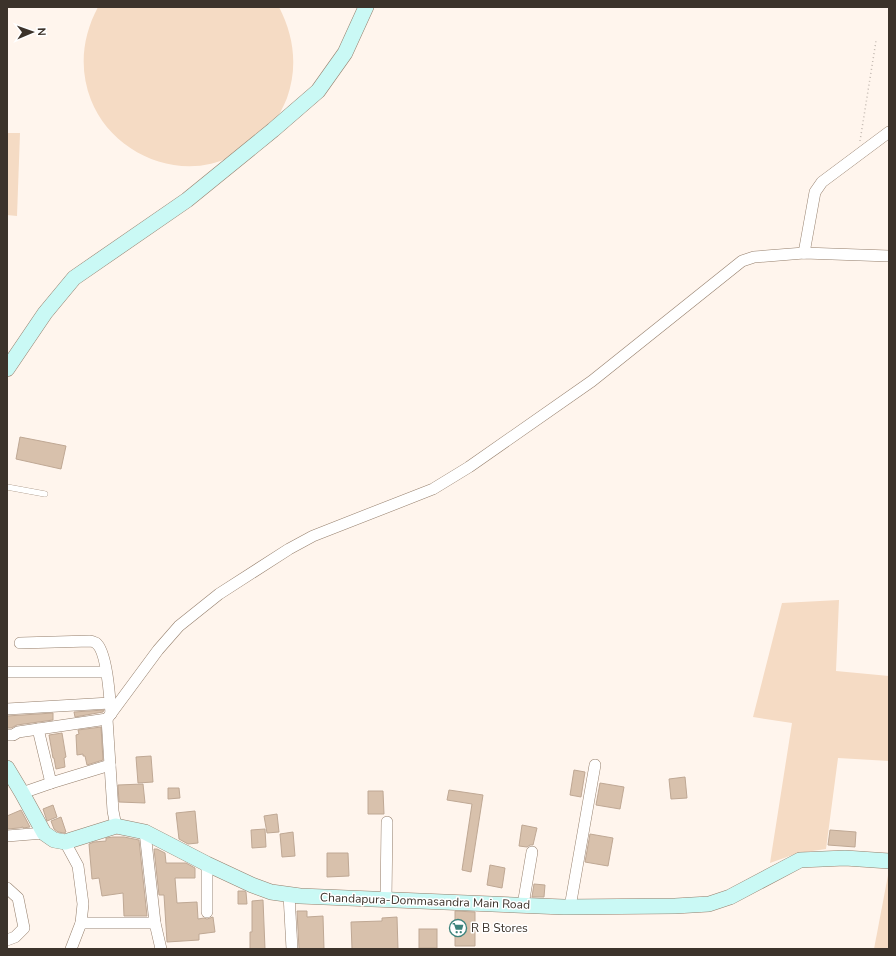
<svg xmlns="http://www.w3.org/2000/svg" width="896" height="956" viewBox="0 0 896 956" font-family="'Nunito Sans',sans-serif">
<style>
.green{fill:#f5dbc4}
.building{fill:#d8c1ac;stroke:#bfa894}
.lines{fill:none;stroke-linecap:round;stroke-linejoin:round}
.lane-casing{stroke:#957f6c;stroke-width:6}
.street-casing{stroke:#957f6c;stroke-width:12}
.secondary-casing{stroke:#957f6c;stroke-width:16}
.path{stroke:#c2b8b0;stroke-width:1.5;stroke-dasharray:1 3;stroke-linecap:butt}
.lane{stroke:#fff;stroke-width:5.5}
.street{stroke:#fff;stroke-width:11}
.secondary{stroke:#caf9f5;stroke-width:15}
.labels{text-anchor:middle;stroke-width:3;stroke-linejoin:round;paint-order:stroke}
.street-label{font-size:12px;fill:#3c332b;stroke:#fff}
.poi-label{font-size:12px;fill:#3c332b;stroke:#fff;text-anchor:start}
</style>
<rect width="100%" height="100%" fill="#fff5ed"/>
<g class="green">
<path d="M98,7H279C294,36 298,67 287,98C283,107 279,117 272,124C267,130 260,135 254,140C247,145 240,153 232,156C180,183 112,154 91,100C79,69 82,37 98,7Z"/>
<path d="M7,133H20L17,216L7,215Z"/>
<path d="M839,600L836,671L889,676V761L838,758L826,849L798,853L770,863L792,723L753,717L782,603Z"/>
<path d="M889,871V949H874L889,870Z"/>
</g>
<g class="building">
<path d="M20,437L66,446L61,469L16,459Z"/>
<path d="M104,710L103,712L75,717L74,712Z"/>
<path d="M53,713V720L17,725L11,728H7V716Z"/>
<path d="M101,727L103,760L87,765L85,756H83V754L77,755L76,735L79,734L78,730Z"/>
<path d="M62,733L66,757L64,758L65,767L56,769L54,758H53L49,735Z"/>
<path d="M151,756L153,782L138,783L136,757Z"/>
<path d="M574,770L585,772L581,797L570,795Z"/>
<path d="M685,777L687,798L671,799L669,779Z"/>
<path d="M600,783L624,787L620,809L596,805Z"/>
<path d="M143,784L145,803L119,802L118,785Z"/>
<path d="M168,788H179L180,798L168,799Z"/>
<path d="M449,790L483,795L471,872L462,870L472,804L447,800Z"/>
<path d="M368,791H383L384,814H368Z"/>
<path d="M53,805L57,817L47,821L43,809Z"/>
<path d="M21,810L30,827L23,828V827L19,828L7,829V816Z"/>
<path d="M195,811L198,843L188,844L179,839L176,813Z"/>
<path d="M277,814L279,832L267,833L264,816Z"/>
<path d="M61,817L66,832L64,833L58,832L54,829L51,821Z"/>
<path d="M522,825L537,828L533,845H530L527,847L519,846Z"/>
<path d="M265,829L266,847L252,848L251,830Z"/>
<path d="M830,830L856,832L855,847L828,845Z"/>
<path d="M293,832L295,856L282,857L280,834Z"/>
<path d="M590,834L613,838L608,866L585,862Z"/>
<path d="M113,837H124L139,840L147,916H124L123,893L102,896L99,878L92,879L89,844L94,842L106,841V838Z"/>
<path d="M154,849H157L165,853L166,863H186L195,868V878H175L177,903L197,902L198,919L204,918L207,919L213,917L215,932L199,934V940L167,942L164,895H159Z"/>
<path d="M327,853H348L349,876L327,877Z"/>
<path d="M490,865L505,868L502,888L487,885Z"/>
<path d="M534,884L545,885L544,897H532Z"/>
<path d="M238,891H244L246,892L247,904H238Z"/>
<path d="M263,900L265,949H250V932H252V901Z"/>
<path d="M297,911H307V917L323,916L324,949H299Z"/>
<path d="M455,911L475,912V946H455Z"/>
<path d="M397,917L398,949H352L351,922L382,921V918Z"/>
<rect x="419" y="929" width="18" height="19"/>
</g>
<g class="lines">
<g class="lane-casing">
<path id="lane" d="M7,487L45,494"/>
</g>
<g class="street-casing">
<g id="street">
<path d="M804,253L815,192L822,182L889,132"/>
<path d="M20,643L90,641C92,641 94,642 96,643C107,651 110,700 111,714"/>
<path d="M7,672H106"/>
<path d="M7,709L110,703"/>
<path d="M38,729L51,783"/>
<path d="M7,735H13L18,732L107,719"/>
<path d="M22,793L51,783L110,765"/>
<path d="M116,826L113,811L107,719L158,650L179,626L219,594L289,549L313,536L433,489L469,467L592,381L742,261L754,257L804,253L889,256"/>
<path d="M145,832L155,923L161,949"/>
<path d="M7,836L44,833"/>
<path d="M65,842L78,866L83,904L81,923L71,949"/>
<path d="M7,888L18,898L24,928L15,937L7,940"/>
<path d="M289,895L292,949"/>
<path d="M386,900L387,822"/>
<path d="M523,905L532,852"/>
<path d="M570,907L595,765"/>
<path d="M207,912V864"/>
<path d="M81,923H155"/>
</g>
</g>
<g class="secondary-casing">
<g id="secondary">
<path d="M7,369L45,313L74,278L187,200L273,130L318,91L345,53L366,7"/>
<path d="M7,768L22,793L44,833L54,840L65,842L116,826L145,832L207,864L252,885L271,892L300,896L564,907L675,906L709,904L730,897L800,860L845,858L889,861"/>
</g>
</g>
<path class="path" d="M860,141L876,41"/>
<use href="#lane" class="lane"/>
<use href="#street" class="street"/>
<use href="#secondary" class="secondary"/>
</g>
<defs>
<g id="supermarket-ring" transform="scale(0.9)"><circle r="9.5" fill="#fff" stroke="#3c837c" stroke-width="1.5"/><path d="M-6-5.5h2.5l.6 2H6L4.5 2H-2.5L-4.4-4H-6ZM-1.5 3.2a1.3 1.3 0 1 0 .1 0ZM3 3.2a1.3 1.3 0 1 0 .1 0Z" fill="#3c837c"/></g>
</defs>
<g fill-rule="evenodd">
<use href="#supermarket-ring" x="458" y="928"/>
</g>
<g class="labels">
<g class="street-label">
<text transform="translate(425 901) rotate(2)" y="4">Chandapura-Dommasandra Main Road</text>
</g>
<g class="poi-label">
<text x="471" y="932">R B Stores</text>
</g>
</g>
<rect width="896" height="956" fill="none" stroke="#3c332b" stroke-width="16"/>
<g transform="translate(32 32) rotate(88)" stroke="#ffffff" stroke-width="3" paint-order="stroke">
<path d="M0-3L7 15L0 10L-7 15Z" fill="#3c332b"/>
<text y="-6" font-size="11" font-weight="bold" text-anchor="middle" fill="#3c332b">N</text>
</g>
</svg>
